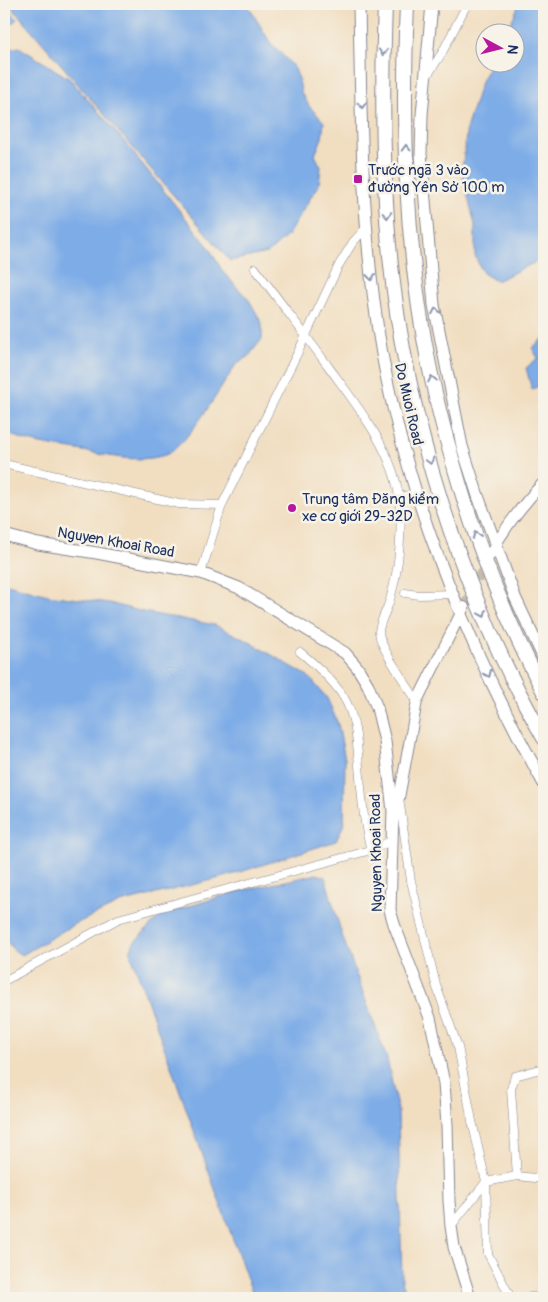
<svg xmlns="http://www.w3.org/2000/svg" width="548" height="1302" viewBox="0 0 548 1302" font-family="Pangolin,sans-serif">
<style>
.water{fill:#7dace7;stroke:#4c6ea2}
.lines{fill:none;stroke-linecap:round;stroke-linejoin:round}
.secondary-tunnel{stroke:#c6bbad;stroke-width:10;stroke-dasharray:10 5;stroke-linecap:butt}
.street-casing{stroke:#868690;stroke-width:9}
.secondary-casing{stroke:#868690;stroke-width:12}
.primary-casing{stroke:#868690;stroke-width:13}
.highway-casing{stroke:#868690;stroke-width:16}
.street{stroke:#fff;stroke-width:8}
.secondary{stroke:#fff;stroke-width:10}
.primary{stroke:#fff;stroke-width:11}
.highway{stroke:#fff;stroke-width:14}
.oneway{stroke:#8d97ae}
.poi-dot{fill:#b5179e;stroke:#f7f3e8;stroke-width:2}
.labels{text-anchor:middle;stroke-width:5;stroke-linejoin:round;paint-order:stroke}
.poi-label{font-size:15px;fill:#1b2f5e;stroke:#f7f3e8;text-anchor:start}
.street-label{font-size:15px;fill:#1b2f5e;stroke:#f7f3e8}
</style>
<rect width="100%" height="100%" fill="#f7f3e8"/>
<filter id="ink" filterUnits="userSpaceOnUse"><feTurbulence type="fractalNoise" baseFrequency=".02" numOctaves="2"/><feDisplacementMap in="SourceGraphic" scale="10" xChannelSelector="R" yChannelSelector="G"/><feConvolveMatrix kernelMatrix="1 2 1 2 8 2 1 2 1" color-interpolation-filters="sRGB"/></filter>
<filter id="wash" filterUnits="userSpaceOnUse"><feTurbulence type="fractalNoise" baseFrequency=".0096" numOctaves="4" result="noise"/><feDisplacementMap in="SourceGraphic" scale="20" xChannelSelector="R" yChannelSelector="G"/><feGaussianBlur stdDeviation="1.12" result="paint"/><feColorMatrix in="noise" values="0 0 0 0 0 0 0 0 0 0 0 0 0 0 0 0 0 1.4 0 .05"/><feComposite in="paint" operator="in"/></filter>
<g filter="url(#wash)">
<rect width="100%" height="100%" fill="#f1dec1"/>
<g class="water">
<path d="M9,4H247L270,42L294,67L299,79L301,92L309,106L324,122L322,138L315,155L321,167L319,184L287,236L268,253L230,261Z"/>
<path d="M519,4H544V249L534,263L496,281L483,273L475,256V225L462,172L467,126L482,79L491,63L516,62V32H507Z"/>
<path d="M4,5L17,19L4,31Z"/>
<path d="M19,47L70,79L123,140L208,246L223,272L249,300L262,323V339L248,357L237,363C223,384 186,448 165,455C137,464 105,455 78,450C54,446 25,444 4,431V51Z"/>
<path d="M544,338V382L532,390L526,368L538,358L532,348Z"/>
<path d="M4,583L48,595L109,603L143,612L215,625L246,640L308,676L327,698L338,724L345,759L344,824L336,841L228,876L120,903L73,925L22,955C7,948 6,939 4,923Z"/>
<path d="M317,874L325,877L342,935L387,1059L398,1112L402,1282L408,1298H254L130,952L134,942L161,915L232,893Z"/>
</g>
</g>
<g filter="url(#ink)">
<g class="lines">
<path class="secondary-tunnel" d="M464,607L488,559"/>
<g class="street-casing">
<g id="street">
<path d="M427,76L442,53L467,4"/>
<path d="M255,268C279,301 304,333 328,366C355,403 394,451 399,498C403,528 399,567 391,596C389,607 379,622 379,632C380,649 408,686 417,701"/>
<path d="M4,464L179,504L222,505"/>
<path d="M399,497L417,494"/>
<path d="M201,573L222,505L299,350L339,265L353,242L366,228"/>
<path d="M405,593L419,595L453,594"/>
<path d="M300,652C316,665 332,679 343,696C356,717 357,742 359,766C362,795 363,823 371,850"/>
<path d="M399,798L411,881L436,985L458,1047L472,1121L486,1182L488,1254L511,1298"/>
<path d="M4,981L118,919L371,850L391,841"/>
<path d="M517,1176L511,1089L515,1076L544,1068"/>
<path d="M451,1226L486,1182L517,1176L544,1179"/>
<path d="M518,1298L544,1296"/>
</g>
</g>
<g class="secondary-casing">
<g id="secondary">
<path d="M488,558C503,530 522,505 544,482"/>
<path d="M393,811L399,798L417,701L464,607"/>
</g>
</g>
<g class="primary-casing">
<g id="primary">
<path d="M359,4C361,103 361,203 374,301C395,471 461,635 544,784"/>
<path d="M432,4L422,115L421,154L434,305L462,446L478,496L515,597L544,659"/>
<path d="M4,535L38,544L97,553L201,573L239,588L345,653L357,667L368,685L377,708L385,741L393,811L390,910L394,924L430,1018L444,1083L447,1125L449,1201L451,1226L454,1247L470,1298"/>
</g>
</g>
<g class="highway-casing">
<g id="highway">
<path d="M385,4C382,88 382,172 390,256C406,420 462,596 544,738"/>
<path d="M407,4C402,124 405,246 429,365C437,406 448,446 460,486C481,557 509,626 544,692"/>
</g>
</g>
<use href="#street" class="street"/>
<use href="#secondary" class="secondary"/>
<use href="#primary" class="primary"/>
<use href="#highway" class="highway"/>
</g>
<defs><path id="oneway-chevron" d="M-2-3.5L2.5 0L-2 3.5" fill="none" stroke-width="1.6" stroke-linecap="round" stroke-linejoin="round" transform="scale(1.25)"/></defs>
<g class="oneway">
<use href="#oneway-chevron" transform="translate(383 52) rotate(93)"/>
<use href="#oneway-chevron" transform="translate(362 105) rotate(88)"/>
<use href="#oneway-chevron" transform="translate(406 148) rotate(-91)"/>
<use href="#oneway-chevron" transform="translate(387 215) rotate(85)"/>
<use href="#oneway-chevron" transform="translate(371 277) rotate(84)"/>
<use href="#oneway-chevron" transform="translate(436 311) rotate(-100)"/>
<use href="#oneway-chevron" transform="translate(432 379) rotate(-102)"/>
<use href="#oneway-chevron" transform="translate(430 461) rotate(74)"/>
<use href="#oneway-chevron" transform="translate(476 535) rotate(-110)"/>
<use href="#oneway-chevron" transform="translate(483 614) rotate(67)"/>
<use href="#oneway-chevron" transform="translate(488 674) rotate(65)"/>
</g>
</g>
<g class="poi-dot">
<rect x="353" y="174" width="10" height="10" rx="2.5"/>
<circle cx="292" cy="508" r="5"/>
</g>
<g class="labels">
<g class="poi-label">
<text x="368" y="175">Trước ngã 3 vào<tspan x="368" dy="17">đường Yên Sở 100 m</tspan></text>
<text x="302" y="504">Trung tâm Đăng kiểm<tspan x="302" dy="17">xe cơ giới 29-32D</tspan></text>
</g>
<g class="street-label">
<text transform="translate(409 404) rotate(77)" y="5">Do Muoi Road</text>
<text transform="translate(116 542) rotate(10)" y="5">Nguyen Khoai Road</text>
<text transform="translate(376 853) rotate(-91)" y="5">Nguyen Khoai Road</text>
</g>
</g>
<rect width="548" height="1302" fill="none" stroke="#f7f3e8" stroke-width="20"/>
<g transform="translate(500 48) rotate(97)"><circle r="24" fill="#f7f3e8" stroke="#9fa5b1"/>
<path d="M0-4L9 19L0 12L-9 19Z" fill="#b5179e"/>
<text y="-8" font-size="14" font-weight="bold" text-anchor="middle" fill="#1b2f5e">N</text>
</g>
</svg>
